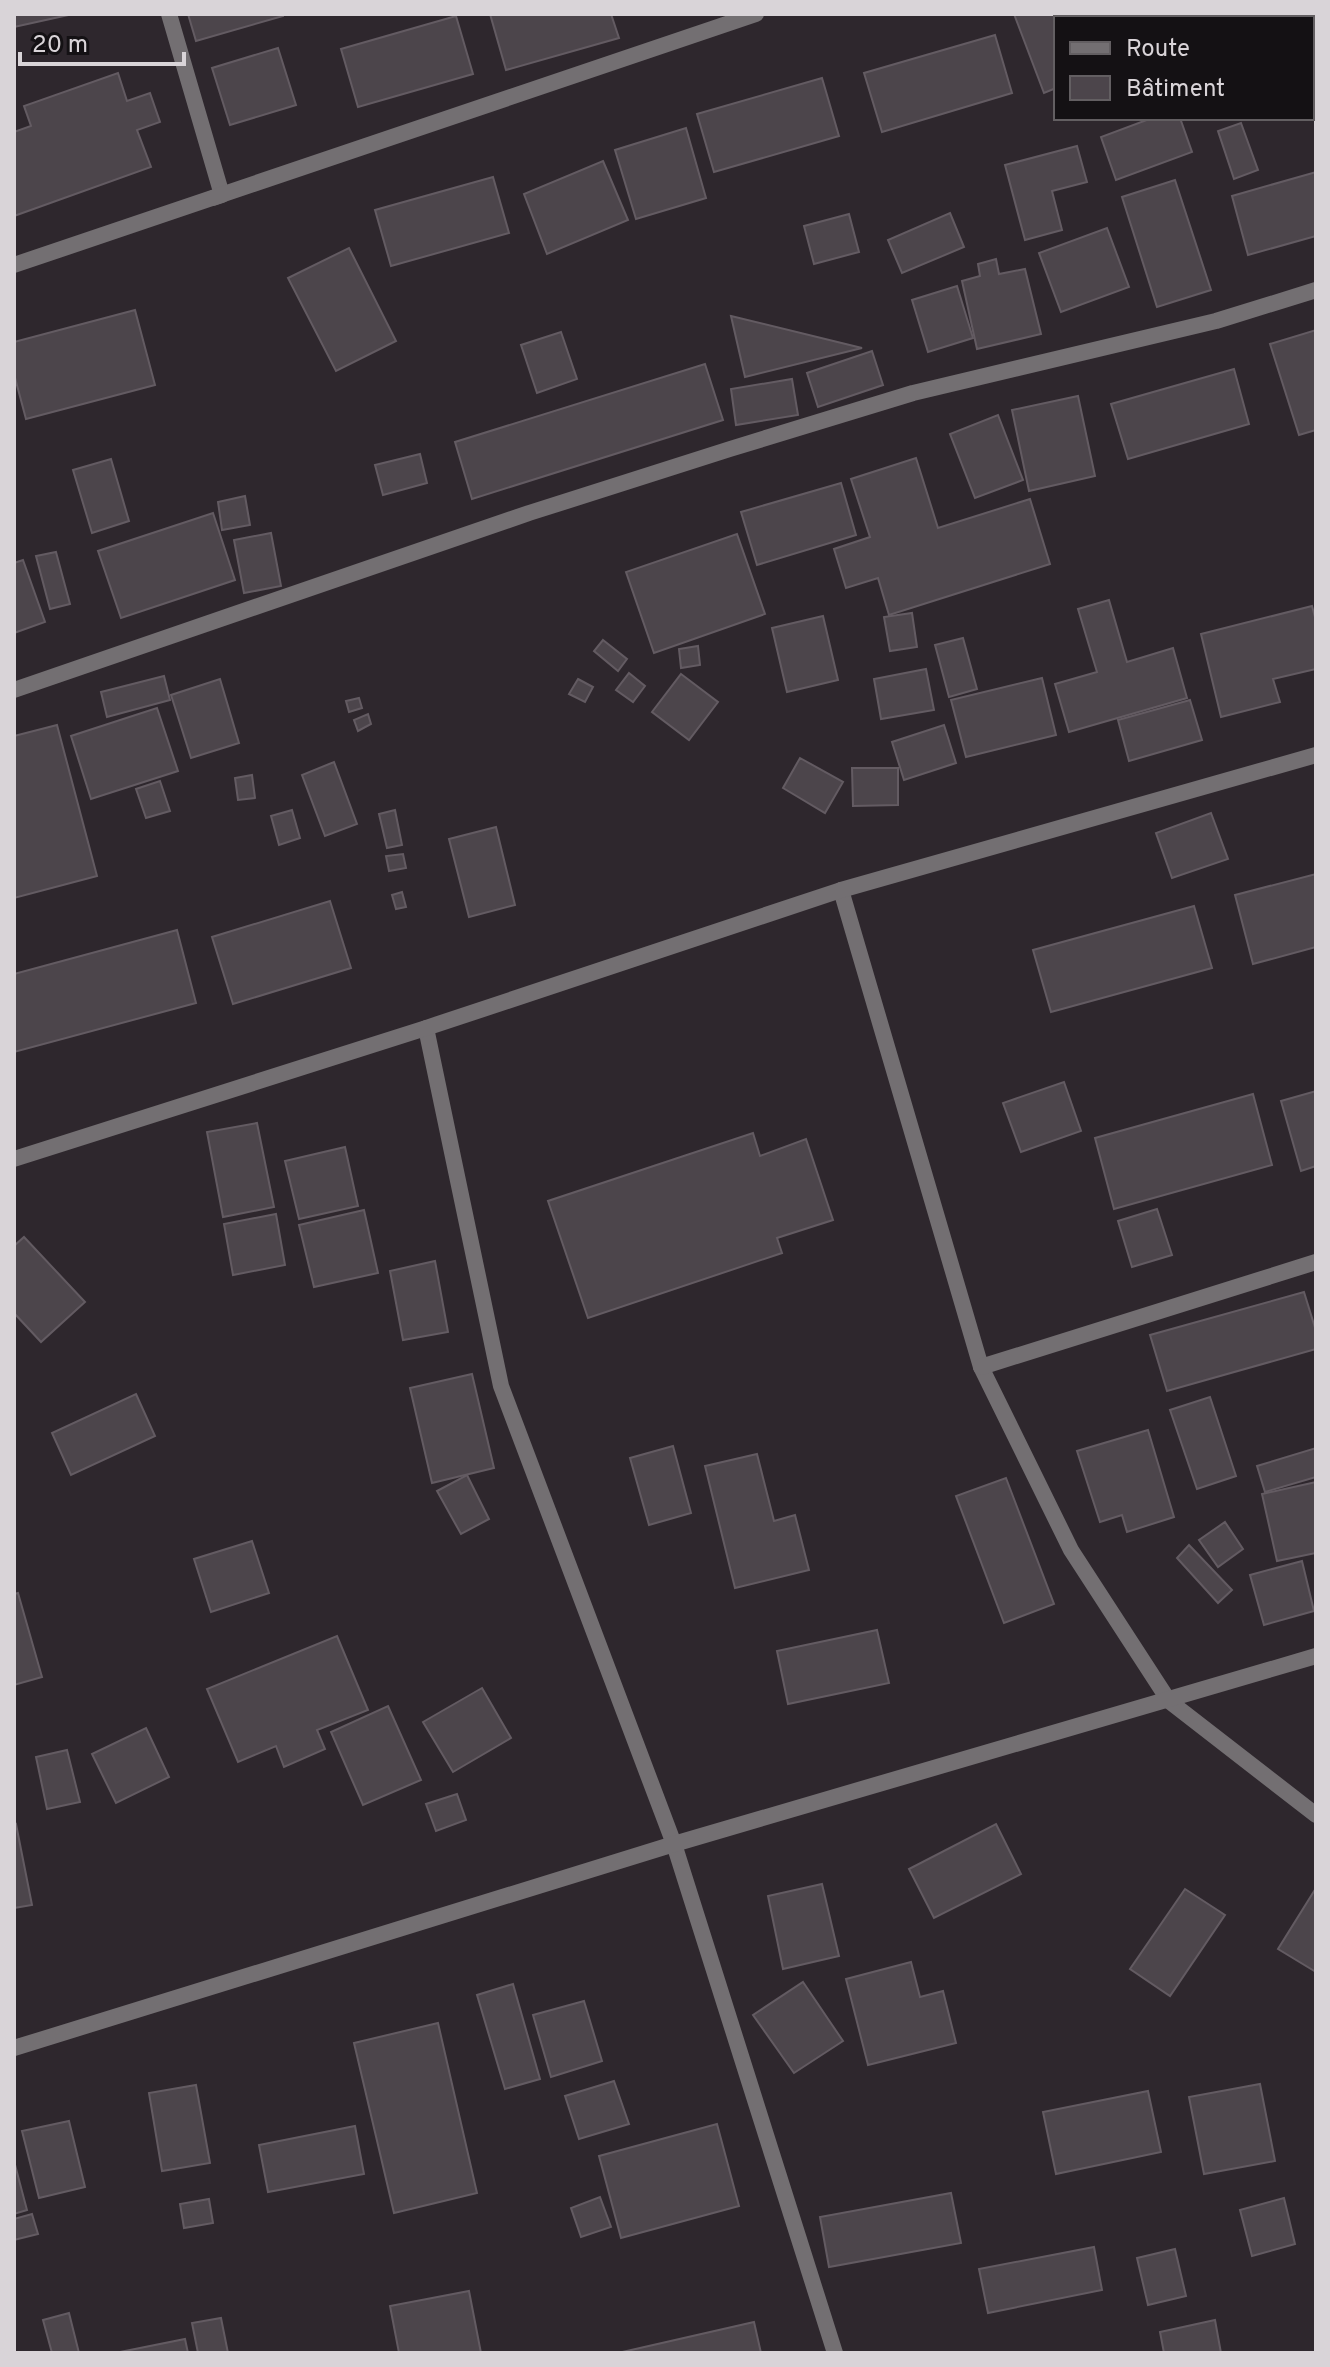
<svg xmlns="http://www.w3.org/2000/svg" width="1330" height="2367" viewBox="0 0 1330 2367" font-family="Overpass,sans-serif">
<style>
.building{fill:#4c454b;stroke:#635b62;stroke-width:2}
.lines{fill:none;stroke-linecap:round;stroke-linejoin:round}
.minor{stroke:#736f72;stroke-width:16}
</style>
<rect width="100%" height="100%" fill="#2e272d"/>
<g class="building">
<path d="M14,14H73L14,27Z"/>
<path d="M188,14H283V16L196,41Z"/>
<path d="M490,14H611L619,38L506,70Z"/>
<path d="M1014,14H1107L1108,18H1056V88L1044,93Z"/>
<path d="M1209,14H1253L1243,18H1211Z"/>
<path d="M456,16L473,74L358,107L341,49Z"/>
<path d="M995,35L1012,93L882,132L864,73Z"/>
<path d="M278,48L296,105L230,125L212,68Z"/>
<path d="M118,73L127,101L150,93L160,122L137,130L151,167L14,216V132L31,126L24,106Z"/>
<path d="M822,78L839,136L714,172L697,114Z"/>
<path d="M1152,118H1180L1192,152L1116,180L1101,137Z"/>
<path d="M1241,123L1258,170L1234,179L1218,131Z"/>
<path d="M686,128L706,198L636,219L615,150Z"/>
<path d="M1077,146L1087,182L1052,191L1062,230L1025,240L1005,165Z"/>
<path d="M603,161L628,220L547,254L524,194Z"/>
<path d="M1316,172V236L1248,255L1232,196Z"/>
<path d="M493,177L509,233L391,266L375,210Z"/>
<path d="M1175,180L1211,290L1157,307L1122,197Z"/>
<path d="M950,213L964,247L902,273L888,240Z"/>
<path d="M849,214L859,252L814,264L804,226Z"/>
<path d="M1107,228L1129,287L1061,312L1039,253Z"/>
<path d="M349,248L396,341L336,371L288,278Z"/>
<path d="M996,259L999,274L1025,269L1041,334L977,349L962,281L980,276L978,264Z"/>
<path d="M957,286L973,338L928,352L912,300Z"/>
<path d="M135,310L155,385L26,419L14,374V342Z"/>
<path d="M731,316L862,348L745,377Z"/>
<path d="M1316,330V430L1299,435L1270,344Z"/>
<path d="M561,332L577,379L537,393L521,345Z"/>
<path d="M872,351L883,385L818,407L807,373Z"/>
<path d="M705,364L723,420L472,499L455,442Z"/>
<path d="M1234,369L1249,424L1128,459L1111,404Z"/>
<path d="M792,379L798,415L736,425L731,389Z"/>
<path d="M1078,396L1095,476L1029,491L1012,410Z"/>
<path d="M998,415L1023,480L975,498L950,434Z"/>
<path d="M420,454L427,483L383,495L375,465Z"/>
<path d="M916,458L938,528L1030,499L1050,564L889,615L878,578L846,588L834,549L870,537L851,479Z"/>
<path d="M111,459L129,521L92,533L73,470Z"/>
<path d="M841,483L856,535L757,565L741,512Z"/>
<path d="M245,496L250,525L222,530L218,502Z"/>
<path d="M213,513L235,580L121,618L98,551Z"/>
<path d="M271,533L281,586L244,593L234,540Z"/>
<path d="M737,534L765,614L654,653L626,572Z"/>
<path d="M56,552L70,604L50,609L36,556Z"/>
<path d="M23,560L45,622L14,633V563Z"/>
<path d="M1109,600L1127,662L1173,648L1187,698L1069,732L1055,684L1097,672L1078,609Z"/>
<path d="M1312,606L1316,621V669L1273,679L1280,702L1221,717L1201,634Z"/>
<path d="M912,613L917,647L890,651L884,617Z"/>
<path d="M823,616L838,680L787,692L772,628Z"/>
<path d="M963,638L977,689L949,697L935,645Z"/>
<path d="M603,640L627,659L618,671L594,651Z"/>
<path d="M698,646L700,665L681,668L679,649Z"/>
<path d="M926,669L934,710L881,719L874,679Z"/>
<path d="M629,673L645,686L633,702L616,690Z"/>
<path d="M681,674L718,702L689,740L652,712Z"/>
<path d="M164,676L170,700L107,717L101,692Z"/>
<path d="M1042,678L1056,735L966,757L951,700Z"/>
<path d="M220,679L239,743L191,758L171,695Z"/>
<path d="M578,679L593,687L585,702L569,694Z"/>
<path d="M359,698L362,708L349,712L346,701Z"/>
<path d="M1190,700L1202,740L1129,761L1118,720Z"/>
<path d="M157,708L178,771L91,799L71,736Z"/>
<path d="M368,714L371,724L358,731L354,720Z"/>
<path d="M57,725L97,876L14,898V736Z"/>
<path d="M944,725L956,763L904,780L892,742Z"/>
<path d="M800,758L843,782L825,813L783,788Z"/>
<path d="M334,762L357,824L325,836L302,775Z"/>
<path d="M852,768H898V805L853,806Z"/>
<path d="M252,775L255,798L238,800L235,778Z"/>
<path d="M160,781L170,811L146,818L136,789Z"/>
<path d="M292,810L300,838L279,845L271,816Z"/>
<path d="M395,810L402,845L387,848L379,814Z"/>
<path d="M1211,813L1228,859L1172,878L1156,833Z"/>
<path d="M496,827L515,905L469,917L449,839Z"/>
<path d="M403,854L406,868L389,871L386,856Z"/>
<path d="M1316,874V947L1253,964L1235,895Z"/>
<path d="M402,892L406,907L396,909L392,895Z"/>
<path d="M330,901L351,968L233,1004L212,937Z"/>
<path d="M1194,906L1212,968L1051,1012L1033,950Z"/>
<path d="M177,930L196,1003L14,1052V974Z"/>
<path d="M1064,1082L1081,1131L1021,1152L1003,1103Z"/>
<path d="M1316,1091V1166L1301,1171L1281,1101Z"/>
<path d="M1253,1094L1272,1165L1114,1209L1095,1138Z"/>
<path d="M257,1123L274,1207L223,1217L207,1132Z"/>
<path d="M753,1133L760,1156L806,1139L833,1220L777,1238L782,1253L588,1318L548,1201Z"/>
<path d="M345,1147L358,1206L299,1219L285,1161Z"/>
<path d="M1157,1209L1172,1255L1132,1267L1118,1221Z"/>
<path d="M364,1210L378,1273L314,1287L299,1225Z"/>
<path d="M276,1214L285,1265L233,1275L224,1224Z"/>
<path d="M24,1237L85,1302L41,1342L14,1313V1246Z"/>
<path d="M435,1261L448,1332L403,1340L390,1271Z"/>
<path d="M1304,1292L1316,1331V1349L1167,1391L1150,1335Z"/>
<path d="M472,1374L494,1468L432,1483L410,1388Z"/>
<path d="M136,1394L155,1436L71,1475L52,1433Z"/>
<path d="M1210,1397L1236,1476L1197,1489L1170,1410Z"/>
<path d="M1148,1430L1174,1517L1127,1532L1122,1515L1100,1522L1077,1451Z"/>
<path d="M673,1446L691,1513L649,1525L630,1458Z"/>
<path d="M1316,1448V1477L1265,1492L1257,1466Z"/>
<path d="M757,1454L774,1521L795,1515L809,1570L735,1588L705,1466Z"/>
<path d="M467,1475L489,1519L461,1534L437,1491Z"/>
<path d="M1006,1478L1054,1604L1004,1623L956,1496Z"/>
<path d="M1316,1482V1553L1277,1561L1262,1494Z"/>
<path d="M1225,1522L1243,1549L1218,1567L1199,1540Z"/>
<path d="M252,1541L269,1593L211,1612L194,1559Z"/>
<path d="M1189,1545L1232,1590L1218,1603L1177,1558Z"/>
<path d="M1302,1561L1314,1611L1264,1625L1250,1575Z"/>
<path d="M18,1593L42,1677L14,1685V1594Z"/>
<path d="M877,1630L889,1683L788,1704L777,1651Z"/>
<path d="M337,1636L368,1710L317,1730L325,1749L284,1767L276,1746L238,1762L207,1689Z"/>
<path d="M482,1688L511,1738L453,1772L423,1722Z"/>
<path d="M388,1706L421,1780L363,1805L331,1732Z"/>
<path d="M146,1728L169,1777L116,1803L92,1754Z"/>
<path d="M67,1750L80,1802L47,1809L36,1757Z"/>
<path d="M457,1794L466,1820L436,1831L426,1804Z"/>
<path d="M16,1824L32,1905L14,1908V1825Z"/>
<path d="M996,1824L1021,1874L934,1918L909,1869Z"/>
<path d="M822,1884L839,1956L783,1969L768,1896Z"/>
<path d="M1316,1888V1972L1278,1949Z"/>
<path d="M1185,1889L1225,1915L1170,1996L1130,1969Z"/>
<path d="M911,1962L920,1997L943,1991L956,2043L868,2065L846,1979Z"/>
<path d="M803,1982L843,2041L794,2073L753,2015Z"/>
<path d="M513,1984L540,2079L505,2089L477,1995Z"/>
<path d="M584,2001L602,2061L551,2077L533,2015Z"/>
<path d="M438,2023L477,2193L394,2213L354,2043Z"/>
<path d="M614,2081L629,2124L579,2139L565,2096Z"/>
<path d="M1260,2084L1275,2161L1204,2174L1189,2097Z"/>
<path d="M196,2085L210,2163L162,2171L149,2093Z"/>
<path d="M1148,2091L1161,2152L1056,2174L1043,2112Z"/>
<path d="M69,2121L85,2187L39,2198L22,2131Z"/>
<path d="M717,2124L739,2206L621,2238L599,2156Z"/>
<path d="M355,2126L364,2174L268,2192L259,2145Z"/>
<path d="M14,2161L27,2210L14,2214Z"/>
<path d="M951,2193L961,2243L829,2267L820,2217Z"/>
<path d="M600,2197L611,2227L581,2237L571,2208Z"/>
<path d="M1284,2198L1295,2244L1252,2256L1240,2210Z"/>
<path d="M209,2199L213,2223L184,2228L180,2204Z"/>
<path d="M32,2214L38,2234L14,2240V2219Z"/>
<path d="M1094,2247L1102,2290L988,2313L979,2269Z"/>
<path d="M1175,2249L1186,2296L1148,2305L1137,2258Z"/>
<path d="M469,2291L481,2353H399L390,2306Z"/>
<path d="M69,2313L79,2353H52L43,2320Z"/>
<path d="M221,2318L228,2353H198L192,2323Z"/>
<path d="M1215,2320L1221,2353H1164L1160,2332Z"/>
<path d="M754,2322L761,2353H618Z"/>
<path d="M185,2339L188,2353H115Z"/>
</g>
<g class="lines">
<g class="minor">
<path d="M169,14L222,195L213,198"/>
<path d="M14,265L756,14"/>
<path d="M14,690L529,513L730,449L913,393L1216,321L1316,290"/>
<path d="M841,890L981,1367L1071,1550L1169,1701L1316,1815"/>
<path d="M426,1028L501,1386L674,1844L835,2353"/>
<path d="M14,1159L426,1028L841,890L1316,755"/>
<path d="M981,1367L1316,1262"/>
<path d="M14,2048L674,1844L1316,1656"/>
</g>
</g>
<rect width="1330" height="2367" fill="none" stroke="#d9d4d8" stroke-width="32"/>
<rect x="1054" y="16" width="260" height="104" fill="#141114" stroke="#635f62" stroke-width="2"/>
<rect x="1070" y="42" width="40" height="12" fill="#736f72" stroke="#635f62" stroke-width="2"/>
<text x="1126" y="56" font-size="24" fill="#d9d4d8">Route</text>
<rect x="1070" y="76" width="40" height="24" fill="#4c454b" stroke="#635f62" stroke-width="2"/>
<text x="1126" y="96" font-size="24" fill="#d9d4d8">Bâtiment</text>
<path d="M20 52v12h164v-12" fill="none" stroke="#d9d4d8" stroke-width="4"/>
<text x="32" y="52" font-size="24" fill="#d9d4d8" stroke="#141114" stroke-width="6" paint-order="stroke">20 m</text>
</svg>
